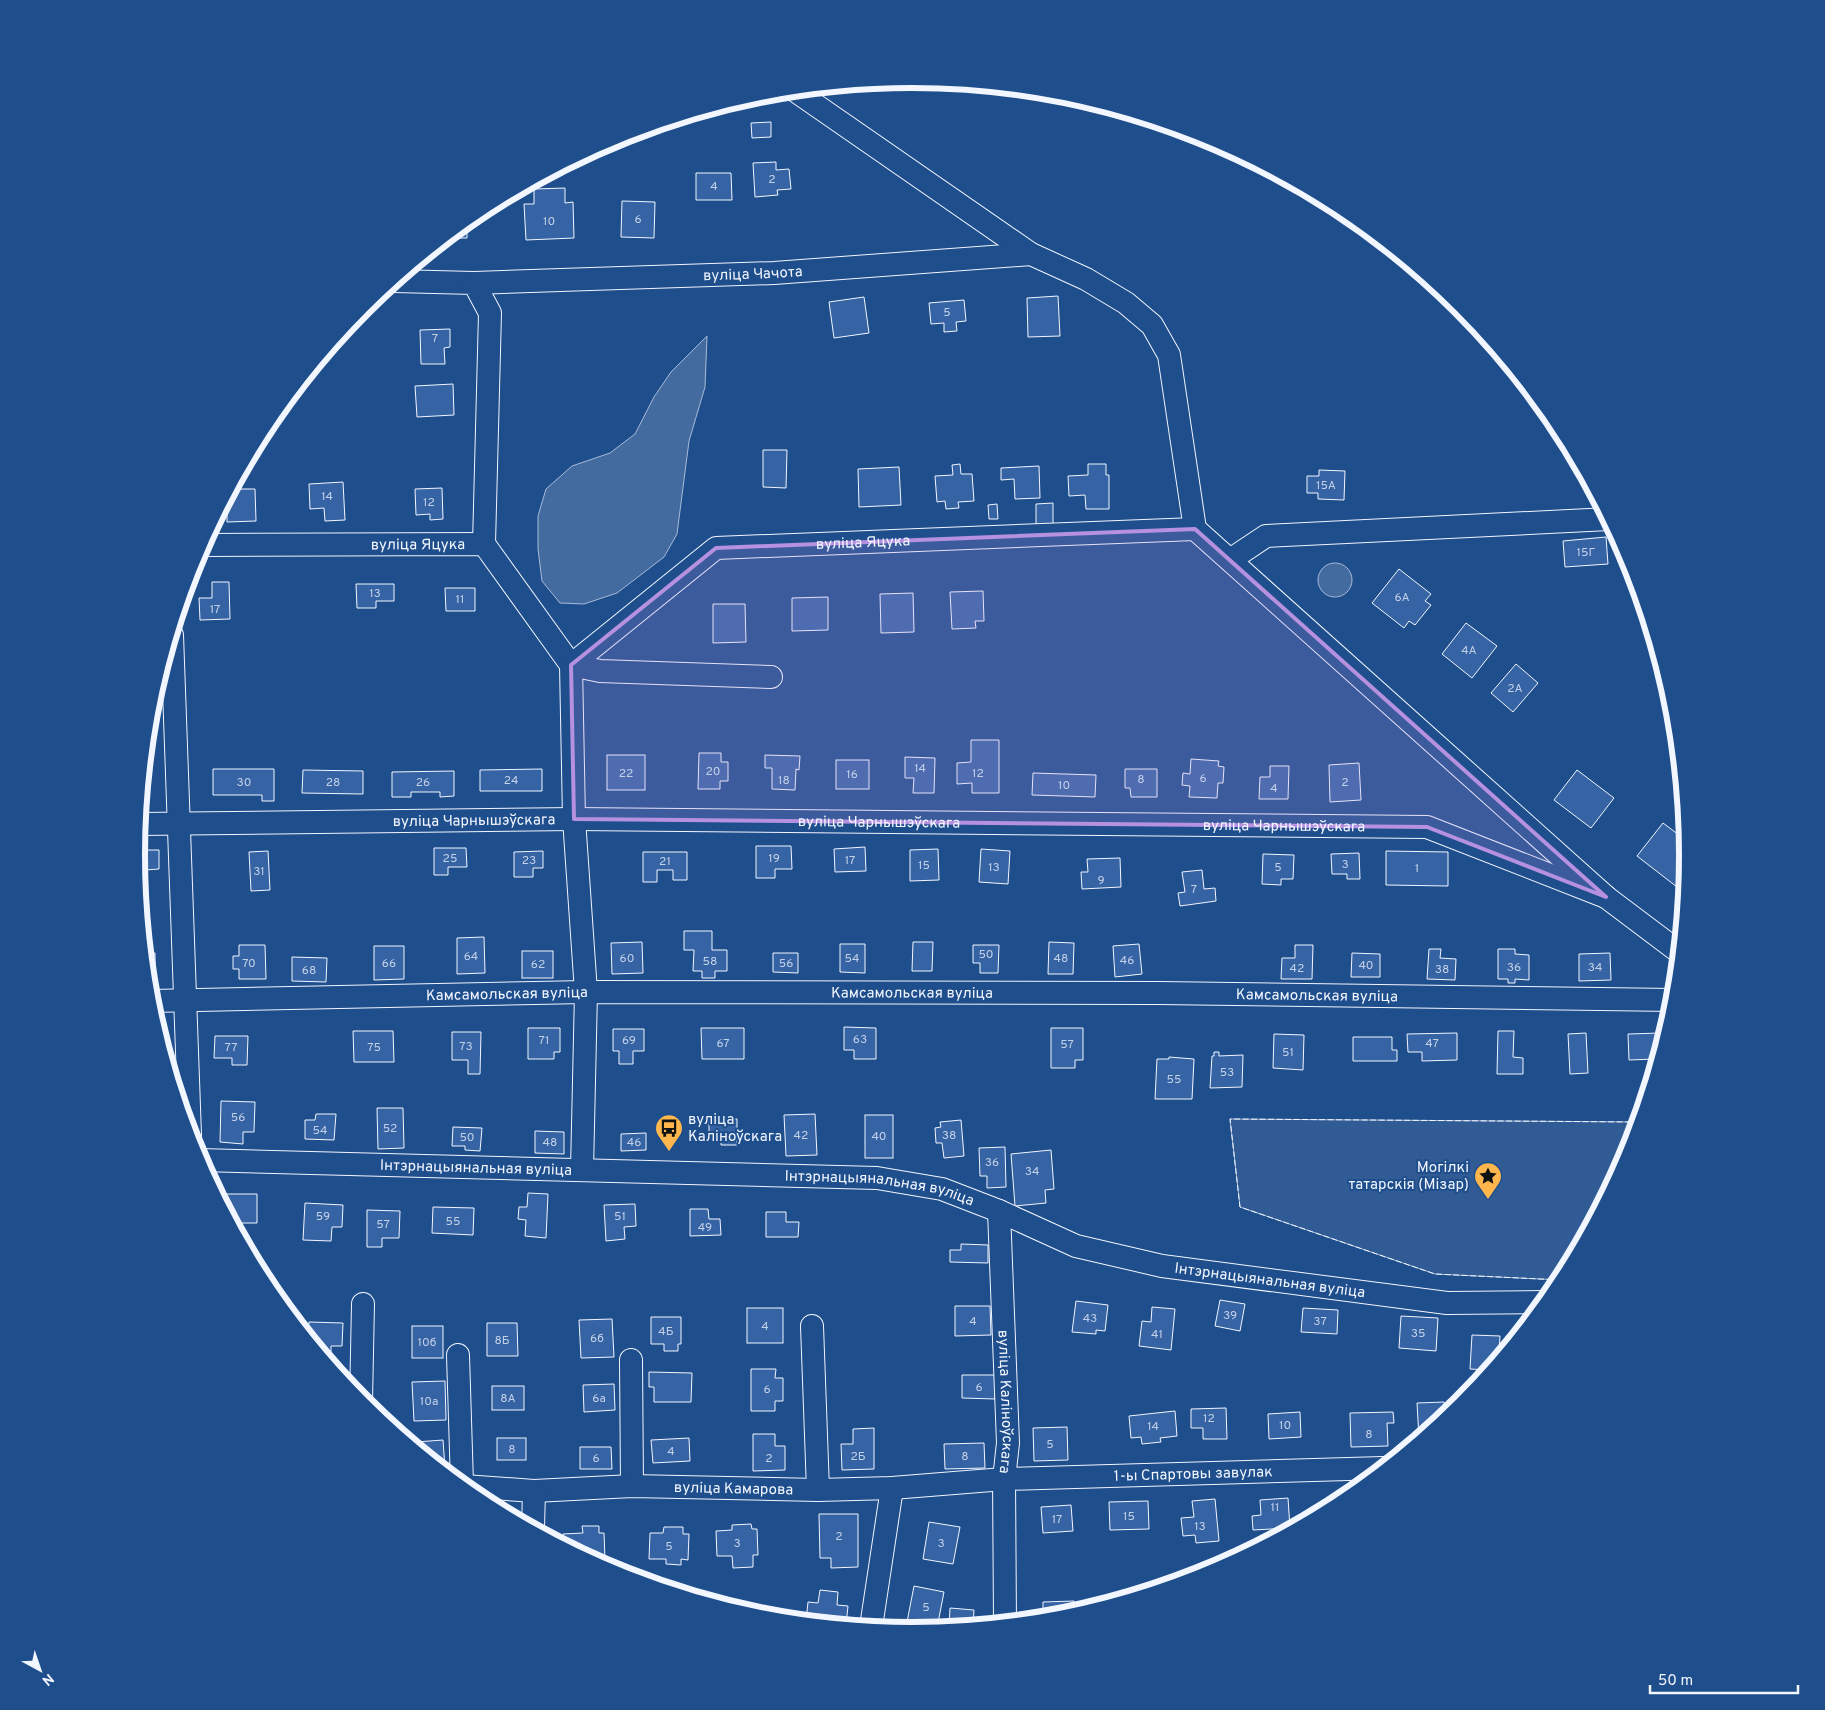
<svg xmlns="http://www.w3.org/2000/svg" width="1825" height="1710" viewBox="0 0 1825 1710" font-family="Overpass,sans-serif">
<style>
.built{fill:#305b95;stroke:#a8bbd7}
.water{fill:#446ba0;stroke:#a8bbd7}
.building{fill:#3563a3;stroke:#f2f6ff}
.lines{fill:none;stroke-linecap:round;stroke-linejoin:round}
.minor-casing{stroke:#f2f6ff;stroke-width:24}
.minor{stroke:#1f4e8c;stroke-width:22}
.fence{stroke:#f2f6ff;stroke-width:1;stroke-dasharray:6 2.5;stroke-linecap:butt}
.marked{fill:#b691df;fill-opacity:0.2;stroke:#b691df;stroke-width:4;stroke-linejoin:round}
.labels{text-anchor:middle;stroke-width:4;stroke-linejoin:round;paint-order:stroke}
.number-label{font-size:12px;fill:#c3d1e8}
.street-label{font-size:15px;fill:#f2f6ff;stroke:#1f4e8c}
.poi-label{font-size:15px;fill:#f2f6ff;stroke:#1f4e8c;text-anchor:start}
.rim{fill:none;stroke:#f2f6ff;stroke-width:6}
</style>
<rect width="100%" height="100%" fill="#1f4e8c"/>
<path class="built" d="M1230,1119L1639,1122L1630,1152L1561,1280L1435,1274L1240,1207Z"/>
<g class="water">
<path d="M707,336L705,387L689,441L677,534L664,557L617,593L584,604L560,603L542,581L538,549V516L546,489L572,466L610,453L635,434L654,397L671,372Z"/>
<circle cx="1335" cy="580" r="17"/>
</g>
<g class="building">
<path d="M771,122V137L752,138L751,123Z"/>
<path d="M776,162V170L789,169L791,189L777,190L778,195L755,197L753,163Z"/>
<path d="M696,173H731L732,200H696Z"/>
<path d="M565,188V203L573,202L574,238L526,240L524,204H534V189Z"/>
<path d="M622,201L655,202L654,238L621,237Z"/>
<path d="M467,221V238H446Z"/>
<path d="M1407,261L1425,276L1422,279Z"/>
<path d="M1058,296L1060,336L1028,337L1027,298Z"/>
<path d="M864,297L869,333L834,338L829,302Z"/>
<path d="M964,300L966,321L956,322L957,331L944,332V323L931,324L929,303Z"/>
<path d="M450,329V347L444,348L445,364H421L420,330Z"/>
<path d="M453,384L454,415L417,417L415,386Z"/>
<path d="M269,422V433H262L267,424Z"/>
<path d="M763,450H787L786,488L763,487Z"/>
<path d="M960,464L961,474H972L974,501L958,502L959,508L946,509L945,501L937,502L935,476L953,475L952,465Z"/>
<path d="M1088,464H1106V475H1109V509H1086L1085,495L1069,496L1068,476L1088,475Z"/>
<path d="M1039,466L1040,498L1015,499L1014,479L1001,480V468Z"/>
<path d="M899,467L901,505L859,507L858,469Z"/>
<path d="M1319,470L1345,471L1344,500L1318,499V493H1307V476H1319Z"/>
<path d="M343,482L345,520L325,521L324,508L310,509L309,484Z"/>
<path d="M442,488L443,519L430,520V514L416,515L415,489Z"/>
<path d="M232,489H255L256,521L227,522V499Z"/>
<path d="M1053,503V525L1036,526V504Z"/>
<path d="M997,504L998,519H989L988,505Z"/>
<path d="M1606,537L1608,564L1565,567L1563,541Z"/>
<path d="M1399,569L1431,594L1425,601L1431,605L1415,625L1409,621L1404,628L1372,603Z"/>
<path d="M212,582H229L230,619L200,620L199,598H212Z"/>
<path d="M356,584H394V601H376V608H357Z"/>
<path d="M445,588H475V611H446Z"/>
<path d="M983,591L984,621H975L976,628L952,629L950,592Z"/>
<path d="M913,593L914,632L881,633L880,594Z"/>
<path d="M828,597V630L792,631V598Z"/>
<path d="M713,604H745L746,642L713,643Z"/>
<path d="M1466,623L1497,646L1472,678L1442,654Z"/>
<path d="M1516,664L1538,683L1513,712L1491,693Z"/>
<path d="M971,740H999V793H972V783L957,784V763L971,762Z"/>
<path d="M699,753H721V762H728V781H720V789H698Z"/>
<rect x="607" y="755" width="38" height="35"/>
<path d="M765,755L800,756L799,770L796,769L795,790L772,789V768H765Z"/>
<path d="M905,757L935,758L934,793H913L914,778H905Z"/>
<path d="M1191,759L1219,761L1218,766L1224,767L1223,783H1218L1217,798L1189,797L1190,786L1182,785L1183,773L1190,774Z"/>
<rect x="836" y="760" width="33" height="29"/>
<path d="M1359,763L1361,800L1330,802L1329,765Z"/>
<path d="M1270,766H1289L1288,799H1259L1260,777H1270Z"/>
<path d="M145,767H147L146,796H142Z"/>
<path d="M213,769H274V801H262V795H213Z"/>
<path d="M542,769V791H480V770Z"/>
<path d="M1125,769H1157V797H1131L1130,788H1125Z"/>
<path d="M303,770L363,771V794L302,793Z"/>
<path d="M1577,770L1614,798L1591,828L1554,800Z"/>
<path d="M454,771V796L440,797V792H411V797H392V772Z"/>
<path d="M1033,773L1096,775L1095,797L1032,795Z"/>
<path d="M1663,823L1687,841V873L1677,887L1637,856Z"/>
<path d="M756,846H791L792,869H775V878H756Z"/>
<path d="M865,847L866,871L835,872L834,849Z"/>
<path d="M434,848H466L467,867H448V875H434Z"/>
<path d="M938,849L939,880L910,881V850Z"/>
<path d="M981,849L1010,851L1008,884L979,882Z"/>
<path d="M137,850H159V869L145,870L146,882H139Z"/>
<path d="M268,851L270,890L251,891L249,852Z"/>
<path d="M543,851V868H533V877H514V852Z"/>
<path d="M1386,851L1448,852V886L1386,885Z"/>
<path d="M643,852H687V880H673V870H657V882H643Z"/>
<path d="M1359,853L1360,879H1347V874H1332L1331,854Z"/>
<path d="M1263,854L1294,855L1293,879H1281V885L1262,884Z"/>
<path d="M1120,858L1121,887L1082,889L1081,872H1088L1087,859Z"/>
<path d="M1202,870L1204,889L1215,888L1216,901L1180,906L1178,893L1185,892L1182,872Z"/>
<path d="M684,931H712V950H727V971H715V978H702V971H693L694,950H684Z"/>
<path d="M484,937L485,973L457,974V938Z"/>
<path d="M642,942L643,973L612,974L611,943Z"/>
<path d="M913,942H933L932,971H912Z"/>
<path d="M1049,942L1074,943L1073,974H1048Z"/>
<path d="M840,944H865V973L840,972Z"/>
<path d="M1139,944L1142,974L1115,977L1113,946Z"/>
<path d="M239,945H265L266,979H239V969H233V956H239Z"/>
<path d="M973,945H999L998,973H980V963H973Z"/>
<path d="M1295,945H1313L1312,979H1281L1282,958H1295Z"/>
<path d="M374,946H404V979L374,980Z"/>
<path d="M1429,949H1441L1440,958L1456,959L1455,980L1427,979Z"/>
<path d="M1498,949H1515V954L1529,955V980L1515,979V983H1508V979H1498Z"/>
<rect x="522" y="951" width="31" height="27"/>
<path d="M146,953H155V980H149Z"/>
<path d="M773,953H798V973L773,972Z"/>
<path d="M1352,953L1380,954V977H1351Z"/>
<path d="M1610,953L1611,980L1579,981V954Z"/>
<path d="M292,957L327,958L326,982L292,981Z"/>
<path d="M844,1027L876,1028V1059H854V1050H844Z"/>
<path d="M528,1028H560V1052H554V1059H528Z"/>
<path d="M701,1028H744V1059H702Z"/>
<path d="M1051,1028H1083V1060H1075V1068H1051Z"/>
<path d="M613,1029H644V1051H633V1064H619V1051H613Z"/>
<path d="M353,1031H393L394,1062H354Z"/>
<path d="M1498,1031H1514L1513,1057L1523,1058V1074H1497Z"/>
<path d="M452,1032H481L480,1074H468V1060H452Z"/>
<path d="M1457,1033V1060L1422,1061V1052H1408L1407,1034Z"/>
<path d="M1586,1033L1588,1073L1570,1074L1568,1034Z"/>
<path d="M1660,1033V1050H1655V1059L1629,1060L1628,1034Z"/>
<path d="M1274,1034L1304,1035L1303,1070L1273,1068Z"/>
<path d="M215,1036H248L247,1065H232V1058H214Z"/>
<path d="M1353,1037H1392V1050H1397V1061H1353Z"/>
<path d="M1214,1052H1219V1056L1243,1055L1242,1087L1210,1088L1212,1056H1214Z"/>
<path d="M1169,1057L1194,1059L1192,1099H1155L1157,1059H1169Z"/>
<path d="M221,1101L255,1102L254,1132H243V1144L220,1142Z"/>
<path d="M377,1108H403L404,1148L378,1149Z"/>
<path d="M316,1114H336L334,1140L305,1139V1120H315Z"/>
<path d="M815,1114L817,1155L786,1156L784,1115Z"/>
<rect x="865" y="1115" width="28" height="43"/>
<path d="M709,1119H737V1145H721V1135H709Z"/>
<path d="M961,1120L964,1156L944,1158L942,1143H936L935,1128L941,1127L940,1122Z"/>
<path d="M453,1127L482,1128L480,1151L465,1150V1146H452Z"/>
<path d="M535,1131L564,1132V1154L535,1153Z"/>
<path d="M646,1133V1150L621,1151V1134Z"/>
<path d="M1005,1147L1006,1187L987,1188V1176H980L979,1148Z"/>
<path d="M1051,1150L1054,1189L1045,1190L1046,1203L1015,1206L1011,1154Z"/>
<path d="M528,1193L548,1194L546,1238L525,1236L526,1220L518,1219L519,1207H527Z"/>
<path d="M225,1194H257V1223H233L225,1208Z"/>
<path d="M305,1203L343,1205L342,1227H332L331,1241L303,1240Z"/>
<path d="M635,1204L636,1226L624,1227L625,1239L606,1241L604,1205Z"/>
<path d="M433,1207L474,1208L473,1235L432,1233Z"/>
<path d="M690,1209H708L709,1219H720L721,1235L690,1236Z"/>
<path d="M367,1210L400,1211L399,1238H382V1247H367Z"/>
<path d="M766,1212H786V1222H799L798,1237H766Z"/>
<path d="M961,1244L988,1245V1263L950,1262V1250H961Z"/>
<path d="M1220,1300L1245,1304L1240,1331L1215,1326Z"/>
<path d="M1076,1301L1108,1305L1105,1331L1096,1330V1334L1072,1332Z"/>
<path d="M955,1306H990L991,1335L955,1336Z"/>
<path d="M1152,1307L1175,1309L1171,1350L1139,1346L1142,1321L1151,1322Z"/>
<rect x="747" y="1308" width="36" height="35"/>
<path d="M1303,1308L1338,1310L1337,1334L1301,1332Z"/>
<path d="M1401,1316L1438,1318L1436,1351L1399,1348Z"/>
<path d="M651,1317H681V1344H678V1351H664V1344H651Z"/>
<path d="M612,1319L614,1357L581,1358L579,1320Z"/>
<path d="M309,1322L343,1323L342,1346H331V1356H324L308,1336Z"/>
<path d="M487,1323H517L518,1356H487Z"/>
<rect x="412" y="1326" width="31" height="32"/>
<path d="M1472,1335L1500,1336L1499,1353L1503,1354L1489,1370L1470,1369Z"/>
<path d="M751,1369H776L775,1378H783V1401H775V1411H751Z"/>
<path d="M649,1372L692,1373L691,1402H654V1387H649Z"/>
<path d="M962,1375H996L995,1399L962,1398Z"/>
<path d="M445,1381L446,1420L414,1421L412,1382Z"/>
<path d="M614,1384L615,1410L584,1412L583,1385Z"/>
<rect x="492" y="1386" width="32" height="24"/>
<path d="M1444,1402L1445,1418L1419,1438L1417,1403Z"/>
<path d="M1226,1408L1227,1439H1203V1428H1191V1409Z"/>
<path d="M1175,1411L1177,1436L1160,1438L1161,1442L1142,1444L1141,1437L1131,1438L1129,1416Z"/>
<path d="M1300,1412L1301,1437L1269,1439L1268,1414Z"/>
<path d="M1393,1412L1394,1423H1387L1388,1446L1351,1447L1350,1413Z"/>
<path d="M1067,1427L1068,1460L1034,1461L1033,1428Z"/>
<path d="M874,1428V1469L842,1470L841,1444H853V1429Z"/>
<path d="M753,1434H775V1446H785V1470L753,1471Z"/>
<rect x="497" y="1438" width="29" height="22"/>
<path d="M689,1438L690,1461L653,1463L651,1440Z"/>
<path d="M443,1440L445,1468L442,1469L416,1447V1442Z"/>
<path d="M984,1443L985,1468L945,1469L944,1444Z"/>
<path d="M580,1447H611L612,1469H580Z"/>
<path d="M1349,1496L1344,1501L1320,1513V1503L1333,1502L1332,1497Z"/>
<path d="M1288,1498L1290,1528L1253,1530L1252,1516L1261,1515L1260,1500Z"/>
<path d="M1215,1499L1219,1541L1196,1543L1195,1535L1183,1536L1181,1518L1194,1517L1192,1501Z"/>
<path d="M1148,1501L1149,1529L1110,1530L1109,1502Z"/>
<path d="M1071,1505L1073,1531L1043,1533L1041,1507Z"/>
<path d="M819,1514H858V1567L831,1568V1558H820Z"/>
<path d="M929,1522L960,1527L953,1564L923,1559Z"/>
<path d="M751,1524L752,1529H757L758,1555H753V1567L733,1568L732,1556H717L716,1531L732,1530V1525Z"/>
<path d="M582,1526H599V1533H604L605,1559H595V1561L563,1544V1534L583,1533Z"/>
<path d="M664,1527H683V1534H689L688,1560L681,1559V1565L666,1564V1559H649L650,1533H663Z"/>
<path d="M914,1586L944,1592L937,1628L907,1622Z"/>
<path d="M820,1590L838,1592L837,1605L848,1606L846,1625L806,1621L808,1602L818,1603Z"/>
<path d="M1074,1601V1613L1043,1618V1602Z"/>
<path d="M729,1607L758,1608V1615Z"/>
<path d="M950,1608L974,1610L973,1625L949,1628Z"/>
</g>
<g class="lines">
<g class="minor-casing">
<g id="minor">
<path d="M794,90L1031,254L1086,279L1126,303L1152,325L1169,355L1195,529"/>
<path d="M394,281L474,283L490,313L484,544"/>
<path id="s1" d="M474,283L774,273L1031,254"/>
<path d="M1195,529L1606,897L1679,952"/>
<path id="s2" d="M202,545L484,544L571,665L600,671L771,677"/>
<path d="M1230,560L1266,536L1609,519"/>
<path d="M172,635L190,1135"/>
<path id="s3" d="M139,824L574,819L1427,827L1606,897"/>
<path id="s4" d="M151,1001L586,992L1159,993L1674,1000"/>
<path id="s5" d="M200,1160L877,1178L942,1189L999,1211L1076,1246L1162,1266L1447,1303L1545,1302"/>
<path id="s6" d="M582,1170L586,992L574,819L571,665L716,548L1195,529"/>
<path id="s7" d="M999,1211L1008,1443L1004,1479L1005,1622"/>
<path d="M812,1326L818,1490"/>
<path d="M458,1355L462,1484"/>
<path d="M631,1360L632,1486"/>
<path d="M361,1401L363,1304"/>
<path id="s8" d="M464,1486L534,1491L632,1486L818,1490L892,1488L1004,1479L1383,1468"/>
<path d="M533,1528L534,1491"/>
<path d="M871,1627L892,1488"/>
</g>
</g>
<use href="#minor" class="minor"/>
<path class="fence" d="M1561,1280L1435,1274L1240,1207L1230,1119L1639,1122"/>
</g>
<path class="marked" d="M1195,529L1606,897L1427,827L574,819L571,665L716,548Z"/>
<defs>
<g id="bus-pin" transform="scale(1.4375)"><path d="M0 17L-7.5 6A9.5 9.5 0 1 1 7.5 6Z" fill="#ffb74d" stroke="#1f4e8c"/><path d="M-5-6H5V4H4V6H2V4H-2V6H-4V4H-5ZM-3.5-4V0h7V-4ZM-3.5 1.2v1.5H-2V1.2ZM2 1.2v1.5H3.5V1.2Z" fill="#111"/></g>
<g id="sight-pin" transform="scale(1.4375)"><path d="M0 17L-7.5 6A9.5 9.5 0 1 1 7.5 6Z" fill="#ffb74d" stroke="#1f4e8c"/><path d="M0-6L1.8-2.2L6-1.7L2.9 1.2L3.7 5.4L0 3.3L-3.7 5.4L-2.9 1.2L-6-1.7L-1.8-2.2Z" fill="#111"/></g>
</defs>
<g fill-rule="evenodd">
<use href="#bus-pin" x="669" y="1128"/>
<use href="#sight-pin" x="1488" y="1176"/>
</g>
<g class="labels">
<g class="number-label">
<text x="772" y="183">2</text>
<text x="714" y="190">4</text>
<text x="638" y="223">6</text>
<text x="549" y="225">10</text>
<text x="947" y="316">5</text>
<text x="435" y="342">7</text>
<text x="1326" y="489">15А</text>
<text x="327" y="500">14</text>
<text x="429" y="506">12</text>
<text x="1586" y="556">15Г</text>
<text x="375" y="597">13</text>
<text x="1402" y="601">6А</text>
<text x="460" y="603">11</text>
<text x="215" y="613">17</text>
<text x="1469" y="654">4А</text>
<text x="1515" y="692">2А</text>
<text x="920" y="772">14</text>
<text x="713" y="775">20</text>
<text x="626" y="777">22</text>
<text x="978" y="777">12</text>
<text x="852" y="778">16</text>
<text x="1203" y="782">6</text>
<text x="1141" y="783">8</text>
<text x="511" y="784">24</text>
<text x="784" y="784">18</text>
<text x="244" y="786">30</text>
<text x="333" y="786">28</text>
<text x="423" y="786">26</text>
<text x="1345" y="786">2</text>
<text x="1064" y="789">10</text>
<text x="1274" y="792">4</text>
<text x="450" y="862">25</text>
<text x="774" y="862">19</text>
<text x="529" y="864">23</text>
<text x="850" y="864">17</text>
<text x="665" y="865">21</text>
<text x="1345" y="868">3</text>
<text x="924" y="869">15</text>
<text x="994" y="871">13</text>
<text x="1278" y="871">5</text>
<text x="1417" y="872">1</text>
<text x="259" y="875">31</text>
<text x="1101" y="884">9</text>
<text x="1194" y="893">7</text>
<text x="986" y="958">50</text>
<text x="471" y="960">64</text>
<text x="627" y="962">60</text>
<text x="852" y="962">54</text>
<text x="1061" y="962">48</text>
<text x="1127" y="964">46</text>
<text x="710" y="965">58</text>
<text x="249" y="967">70</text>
<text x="389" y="967">66</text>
<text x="786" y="967">56</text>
<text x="538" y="968">62</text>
<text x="1366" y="969">40</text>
<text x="1514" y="971">36</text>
<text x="1595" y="971">34</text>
<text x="1297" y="972">42</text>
<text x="1442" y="973">38</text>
<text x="309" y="974">68</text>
<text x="860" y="1043">63</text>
<text x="544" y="1044">71</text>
<text x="629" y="1044">69</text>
<text x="723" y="1047">67</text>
<text x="1432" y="1047">47</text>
<text x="1067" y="1048">57</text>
<text x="466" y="1050">73</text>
<text x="231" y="1051">77</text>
<text x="374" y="1051">75</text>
<text x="1288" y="1056">51</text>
<text x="1227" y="1076">53</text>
<text x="1174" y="1083">55</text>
<text x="238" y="1121">56</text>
<text x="390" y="1132">52</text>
<text x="320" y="1134">54</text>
<text x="801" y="1139">42</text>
<text x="949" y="1139">38</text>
<text x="879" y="1140">40</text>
<text x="467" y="1141">50</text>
<text x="550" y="1146">48</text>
<text x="634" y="1146">46</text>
<text x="992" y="1166">36</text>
<text x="1032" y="1175">34</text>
<text x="323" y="1220">59</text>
<text x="620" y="1220">51</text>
<text x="453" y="1225">55</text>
<text x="383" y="1228">57</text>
<text x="705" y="1231">49</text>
<text x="1230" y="1319">39</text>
<text x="1090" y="1322">43</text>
<text x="973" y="1325">4</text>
<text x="1320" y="1325">37</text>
<text x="765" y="1330">4</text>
<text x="666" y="1335">4Б</text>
<text x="1418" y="1337">35</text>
<text x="1157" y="1338">41</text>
<text x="597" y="1342">6б</text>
<text x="502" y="1344">8Б</text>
<text x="427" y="1346">10б</text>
<text x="979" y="1391">6</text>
<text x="767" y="1393">6</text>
<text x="508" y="1402">8А</text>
<text x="599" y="1402">6а</text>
<text x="429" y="1405">10а</text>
<text x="1209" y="1422">12</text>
<text x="1285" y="1429">10</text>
<text x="1153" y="1430">14</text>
<text x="1369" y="1438">8</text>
<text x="1050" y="1448">5</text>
<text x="512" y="1453">8</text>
<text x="671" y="1455">4</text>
<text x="858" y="1460">2Б</text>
<text x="965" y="1460">8</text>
<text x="596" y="1462">6</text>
<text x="769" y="1462">2</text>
<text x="1275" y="1511">11</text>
<text x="1129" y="1520">15</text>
<text x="1057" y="1523">17</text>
<text x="1200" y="1530">13</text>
<text x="839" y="1540">2</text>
<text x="737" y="1547">3</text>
<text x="941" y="1547">3</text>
<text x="669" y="1550">5</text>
<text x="926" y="1611">5</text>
</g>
<g class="street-label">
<text dy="5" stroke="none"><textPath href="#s1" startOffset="279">вуліца Чачота</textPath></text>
<text dy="5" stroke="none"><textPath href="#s6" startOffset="839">вуліца Яцука</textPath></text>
<text dy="5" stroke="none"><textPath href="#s2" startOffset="216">вуліца Яцука</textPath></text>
<text dy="5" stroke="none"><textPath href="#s3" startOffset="335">вуліца Чарнышэўскага</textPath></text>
<text dy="5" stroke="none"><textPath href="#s3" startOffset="740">вуліца Чарнышэўскага</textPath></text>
<text dy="5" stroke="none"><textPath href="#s3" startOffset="1145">вуліца Чарнышэўскага</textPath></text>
<text dy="5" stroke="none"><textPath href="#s4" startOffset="761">Камсамольская вуліца</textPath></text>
<text dy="5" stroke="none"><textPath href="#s4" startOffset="356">Камсамольская вуліца</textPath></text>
<text dy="5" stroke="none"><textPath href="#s4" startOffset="1166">Камсамольская вуліца</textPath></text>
<text dy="5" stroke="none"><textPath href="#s5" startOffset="276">Інтэрнацыянальная вуліца</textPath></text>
<text dy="5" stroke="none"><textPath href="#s5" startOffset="681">Інтэрнацыянальная вуліца</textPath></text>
<text dy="5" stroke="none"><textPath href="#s5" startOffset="1086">Інтэрнацыянальная вуліца</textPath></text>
<text dy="5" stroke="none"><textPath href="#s7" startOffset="191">вуліца Каліноўскага</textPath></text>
<text dy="5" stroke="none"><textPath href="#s8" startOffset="730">1-ы Спартовы завулак</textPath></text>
<text dy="5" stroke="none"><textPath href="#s8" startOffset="270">вуліца Камарова</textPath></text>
</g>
<g class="poi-label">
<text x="688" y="1124">вуліца<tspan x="688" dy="17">Каліноўскага</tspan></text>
<text x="1469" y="1172" text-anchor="end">Могілкі<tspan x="1469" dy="17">татарскія (Мізар)</tspan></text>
</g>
</g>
<path d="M0 0H1825V1710H0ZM145 855a767 767 0 1 1 1534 0a767 767 0 1 1-1534 0Z" fill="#1f4e8c" fill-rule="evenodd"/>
<path class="rim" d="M145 855a767 767 0 1 1 1534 0a767 767 0 1 1-1534 0Z"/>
<g transform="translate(40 1670) rotate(140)" stroke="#1f4e8c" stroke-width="4" paint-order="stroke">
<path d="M0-4L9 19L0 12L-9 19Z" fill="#f2f6ff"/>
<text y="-8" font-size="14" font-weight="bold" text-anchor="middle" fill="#f2f6ff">N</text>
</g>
<path d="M1650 1685v8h148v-8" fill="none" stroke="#f2f6ff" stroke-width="2.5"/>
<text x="1658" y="1685" font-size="15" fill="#f2f6ff" stroke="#1f4e8c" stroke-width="4" paint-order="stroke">50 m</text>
</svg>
